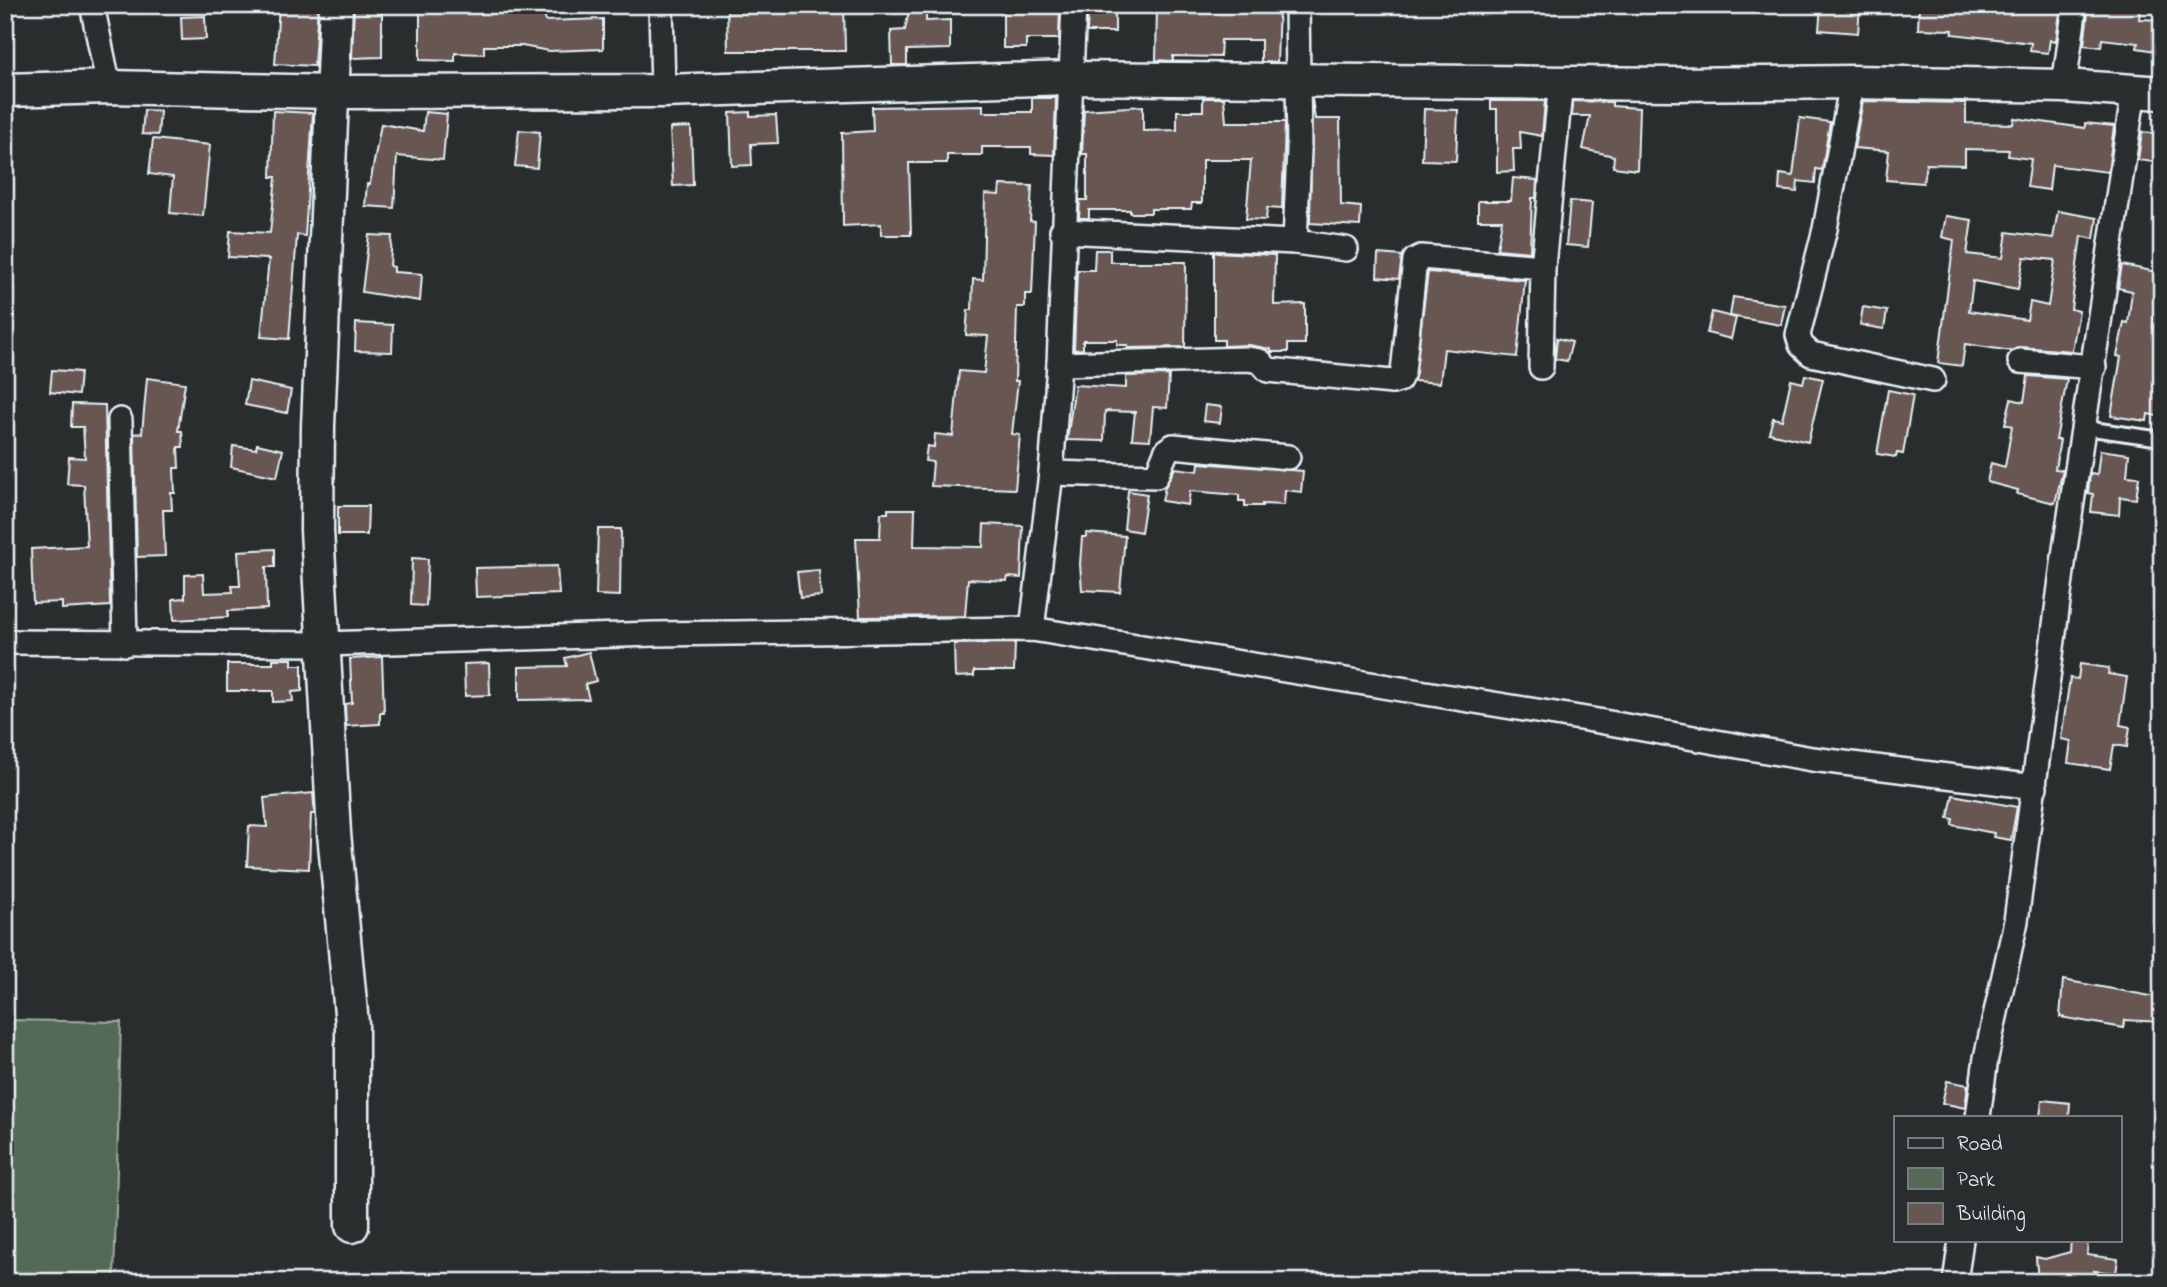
<svg xmlns="http://www.w3.org/2000/svg" width="2167" height="1287" viewBox="0 0 2167 1287" font-family="'Indie Flower',sans-serif">
<style>
.green{fill:#556a56;stroke:#9eaea7;stroke-width:2}
.building{fill:#685652;stroke:#e8f1f8;stroke-width:2;fill-rule:evenodd}
.lines{fill:none;stroke-linecap:round;stroke-linejoin:round}
.lane-casing{stroke:#e8f1f8;stroke-width:18}
.street-casing{stroke:#e8f1f8;stroke-width:28}
.secondary-casing{stroke:#e8f1f8;stroke-width:37}
.lane{stroke:#2a2d2e;stroke-width:12}
.street{stroke:#2a2d2e;stroke-width:23}
.secondary{stroke:#2a2d2e;stroke-width:32}
</style>
<rect width="100%" height="100%" fill="#2a2d2e"/>
<filter id="ink" filterUnits="userSpaceOnUse"><feTurbulence type="fractalNoise" baseFrequency=".0143" numOctaves="2"/><feDisplacementMap in="SourceGraphic" scale="14" xChannelSelector="R" yChannelSelector="G"/><feConvolveMatrix kernelMatrix="1 2 1 2 8 2 1 2 1" color-interpolation-filters="sRGB"/></filter>
<g filter="url(#ink)">
<path class="green" d="M5,1020L121,1022L114,1282H5Z"/>
<g class="building">
<path d="M279,5H318L314,66L275,64Z"/>
<path d="M354,5H382V57L352,58Z"/>
<path d="M420,5H455V8L492,10L493,5H546L545,21L603,19V49L549,51L522,46H484V54L455,53V61L420,60Z"/>
<path d="M727,5H781V12H820L819,5H844L845,51H728Z"/>
<path d="M1003,5H1060L1059,39H1026V48H1003Z"/>
<path d="M1088,5H1115V32H1087Z"/>
<path d="M1157,5H1196L1195,11L1228,12L1279,5L1277,62H1261V40H1221L1220,57L1173,56V61L1156,60Z"/>
<path d="M1821,5H1860L1858,33L1819,30Z"/>
<path d="M1919,5L1987,10V5H2061L2056,41L2050,40L2048,53L2030,51L2031,43L1952,34L1953,30L1918,29Z"/>
<path d="M2089,5H2141L2139,19L2162,20V52L2137,48L2138,43L2102,39L2101,47L2084,45Z"/>
<path d="M909,11H926V21L950,20V49L907,50V65H892L891,31L905,30Z"/>
<path d="M205,16L206,39L182,40L181,17Z"/>
<path d="M1032,98H1056L1054,155L1031,154V147H982V155H947V163H909L911,235H881V224L843,226L842,133L873,131L872,107L983,105V112H1032Z"/>
<path d="M1203,98H1224L1226,122H1285L1282,209L1267,208L1266,220L1246,219L1251,160H1202V203H1192L1191,209H1151V213H1130V210H1089V218H1079L1080,200H1087V154H1082L1084,110L1143,106V131L1177,130V111H1203Z"/>
<path d="M1312,99L1315,119H1340L1341,205L1361,207L1360,226L1310,223Z"/>
<path d="M1491,101H1545L1542,136L1520,132L1521,149H1513L1514,171L1497,172V109H1491Z"/>
<path d="M1573,101L1612,102V106L1639,108L1637,170L1613,167L1614,156L1583,149L1590,116H1572Z"/>
<path d="M1863,101L1966,103V123L2013,124L2014,118L2085,128V123L2114,126L2108,172L2052,165L2049,190L2027,187L2031,159L2008,156L2009,150L1965,149V165L1926,164L1923,183L1886,180L1889,151L1854,148Z"/>
<path d="M1424,109L1458,110L1456,161L1422,160Z"/>
<path d="M144,110L160,111L158,135L142,134Z"/>
<path d="M273,111L313,113L305,236L297,235L289,339L261,337L269,259L228,257L230,231L270,233L276,177H271Z"/>
<path d="M425,112L447,114L443,160L397,156L394,208L365,206L367,184H370L381,124L423,131Z"/>
<path d="M750,112V116L776,115L778,143L751,144L752,165L732,166L730,113Z"/>
<path d="M1800,118L1830,122L1822,170L1816,169L1815,183L1798,181L1797,192L1779,190L1780,174L1793,176Z"/>
<path d="M691,127L693,185L673,186L670,128Z"/>
<path d="M519,130L540,132L537,168L515,166Z"/>
<path d="M2142,132L2162,134V163L2138,160Z"/>
<path d="M153,139L210,145L203,216L170,213L173,177L149,174Z"/>
<path d="M1513,178L1537,180L1536,198H1532L1530,252L1497,249L1502,220H1478V201H1511Z"/>
<path d="M1000,185L1032,186L1030,221L1035,222L1032,294H1025V307H1017L1015,381H1018L1012,434L1020,435L1015,489L931,486L933,462L925,461L927,446L934,447L935,434L953,436L959,371L984,373L988,336L966,335L968,310H972L973,279L983,280L985,194L999,195Z"/>
<path d="M1570,201L1592,203L1588,247L1566,245Z"/>
<path d="M2058,211L2097,218L2094,239L2081,236L2071,309L2079,311L2072,351L2021,347L2011,351L1965,344L1962,366L1938,363L1954,240L1942,237L1946,216L1972,220L1967,254L2003,258L2007,232L2053,238ZM2024,257L2055,260L2048,306L2030,302L2027,320L1969,311L1973,281L2018,289Z"/>
<path d="M369,235L392,236L390,266L394,267V272L422,274L420,301L362,292Z"/>
<path d="M1095,250H1110V262H1186L1185,347L1128,348V345H1117V340H1083V349L1074,350L1077,270H1094Z"/>
<path d="M1214,252L1275,255L1274,305L1305,304V344H1288V352H1271V349L1249,345L1224,346V340H1214Z"/>
<path d="M1378,254L1402,256L1399,279L1377,277Z"/>
<path d="M2122,265L2162,273V296H2157L2153,328L2162,329L2158,364H2162V417L2148,414L2147,421L2111,416L2121,357L2117,356L2124,322L2128,323L2132,291L2118,288Z"/>
<path d="M1428,272L1525,280L1517,357L1444,349L1440,383L1414,381Z"/>
<path d="M1733,297L1785,305L1781,325L1730,316Z"/>
<path d="M1863,307L1887,311L1884,329L1860,325Z"/>
<path d="M1712,312L1736,318L1731,339L1707,333Z"/>
<path d="M356,323L393,325L392,352L355,351Z"/>
<path d="M1557,338L1572,342L1567,361L1555,359Z"/>
<path d="M52,370L80,372L78,395L50,392Z"/>
<path d="M1169,375L1167,408L1153,407L1150,440L1132,439L1135,412L1105,411L1104,441L1067,440L1075,385L1126,388V376Z"/>
<path d="M1805,375L1823,379L1808,442L1769,433L1773,418L1782,420L1791,380L1803,383Z"/>
<path d="M2028,376L2067,379L2056,440H2060L2055,469L2063,470L2055,503L2017,494L2018,490L1987,482L1991,463L2005,467L2012,426L2005,424L2011,399L2024,402Z"/>
<path d="M147,378L185,383L178,431H182L183,447H178L179,468H174L175,493H171L172,510H163L165,556L137,557L134,434L142,433Z"/>
<path d="M249,381L291,390L287,413L245,405Z"/>
<path d="M1888,390L1913,395L1903,454L1897,453L1896,457L1877,454Z"/>
<path d="M72,404L105,405L110,606L62,609V602L33,603L31,549L87,546L84,485L67,484L69,457L85,458L83,427H71Z"/>
<path d="M1205,405L1222,407L1220,423L1203,421Z"/>
<path d="M257,444L283,450L277,477L231,467L233,446L256,449Z"/>
<path d="M2100,450L2129,454L2127,476L2139,477L2136,499L2120,497L2119,515L2091,512L2093,494L2088,493L2090,474L2097,475Z"/>
<path d="M1199,463L1303,471L1301,492L1285,490L1284,505L1262,504V506H1245V501H1239V495L1190,491L1188,505L1162,501L1165,487L1175,468L1198,471Z"/>
<path d="M1128,491L1147,494L1141,532L1124,529Z"/>
<path d="M338,506H368L367,535H338Z"/>
<path d="M888,509H915L914,546L983,547L984,524L1023,526L1021,578L1008,577L1007,581L968,579L965,616L860,617L856,538H880L881,513H888Z"/>
<path d="M598,529H621L620,596L596,595Z"/>
<path d="M1086,533L1125,536L1120,592L1082,590L1080,564L1082,537H1086Z"/>
<path d="M275,549V567H266L267,609L228,611V617L174,620L173,599L185,598V575L203,574L204,593L233,592L232,586H240L238,551Z"/>
<path d="M412,558L428,559L426,606L411,605Z"/>
<path d="M557,566L559,594L476,597L475,568Z"/>
<path d="M819,570L821,596L800,598L797,572Z"/>
<path d="M1015,643L1014,671H974V676L955,677L954,644Z"/>
<path d="M589,652L596,681L585,684L589,699L519,700V667L567,666L565,658Z"/>
<path d="M382,657L384,713H380V724L346,726L345,704L352,703L350,659Z"/>
<path d="M273,659H292V665H302V691L292,692L293,701L273,702V691H227V664H273Z"/>
<path d="M489,663L490,695L465,696L464,664Z"/>
<path d="M2080,664L2109,668L2108,674L2127,677L2120,725L2130,727L2127,747L2114,745L2110,769L2068,763L2071,741L2061,739L2070,678L2078,679Z"/>
<path d="M313,793L315,814H311L309,869L247,866L249,826L267,827L264,798Z"/>
<path d="M1953,795L2017,807L2011,840L1993,837L1994,833L1952,825L1953,819L1948,818Z"/>
<path d="M2063,980L2162,998V1022L2125,1020L2124,1028L2060,1017Z"/>
<path d="M1947,1081L1968,1085L1965,1108L1942,1103Z"/>
<path d="M2042,1100L2070,1103L2069,1117H2040Z"/>
<path d="M2071,1240H2088L2087,1255L2118,1259L2116,1273L2094,1271L2097,1282H2038L2036,1257L2045,1259L2070,1252Z"/>
</g>
<g class="lines">
<g class="lane-casing">
<path id="lane" d="M2085,428L2162,439"/>
</g>
<g class="street-casing">
<g id="street">
<path d="M92,5L109,87"/>
<path d="M661,5L663,91"/>
<path d="M1852,82L1825,229L1798,335L1801,345L1811,354L1933,380"/>
<path d="M2064,86L2075,5"/>
<path d="M1062,231L1295,242L1299,150L1297,5"/>
<path d="M1295,242L1346,249"/>
<path d="M2020,361L2094,367"/>
<path d="M1059,364L1247,359L1260,361L1268,370L1392,382L1399,380L1403,372L1415,260L1421,257L1543,267"/>
<path d="M1541,367L1543,267L1561,81"/>
<path d="M120,420L125,644"/>
<path d="M1051,473L1156,476L1167,450L1173,446L1288,457"/>
<path d="M1032,629L1051,473L1059,364L1074,5"/>
<path d="M5,642L323,644L655,634L1032,629L1598,721L1812,759L2035,787"/>
<path d="M1978,1117L1986,1058L2016,921L2065,549L2134,90"/>
<path d="M1955,1282L1961,1240"/>
</g>
</g>
<g class="secondary-casing">
<g id="secondary">
<path d="M336,5L318,426L317,530L334,833L352,1024V1226"/>
<path d="M5,90L109,87L333,92L663,91L1068,78L1674,84L1852,82L2064,86L2162,93"/>
</g>
</g>
<use href="#lane" class="lane"/>
<use href="#street" class="street"/>
<use href="#secondary" class="secondary"/>
</g>
</g>
<rect width="2167" height="1287" fill="none" stroke="#2a2d2e" stroke-width="28"/>
<rect x="14" y="14" width="2139" height="1259" fill="none" stroke="#e8f1f8" stroke-width="2.5" filter="url(#ink)"/>
<rect x="1894" y="1116" width="228" height="126" fill="#2a2d2e" stroke="#767b7f" stroke-width="2"/>
<rect x="1908" y="1138" width="35" height="10" fill="#2a2d2e" stroke="#767b7f" stroke-width="2"/>
<text x="1957" y="1150" font-size="21" fill="#e8f1f8">Road</text>
<rect x="1908" y="1168" width="35" height="21" fill="#556a56" stroke="#767b7f" stroke-width="2"/>
<text x="1957" y="1186" font-size="21" fill="#e8f1f8">Park</text>
<rect x="1908" y="1203" width="35" height="21" fill="#685652" stroke="#767b7f" stroke-width="2"/>
<text x="1957" y="1220" font-size="21" fill="#e8f1f8">Building</text>
</svg>
